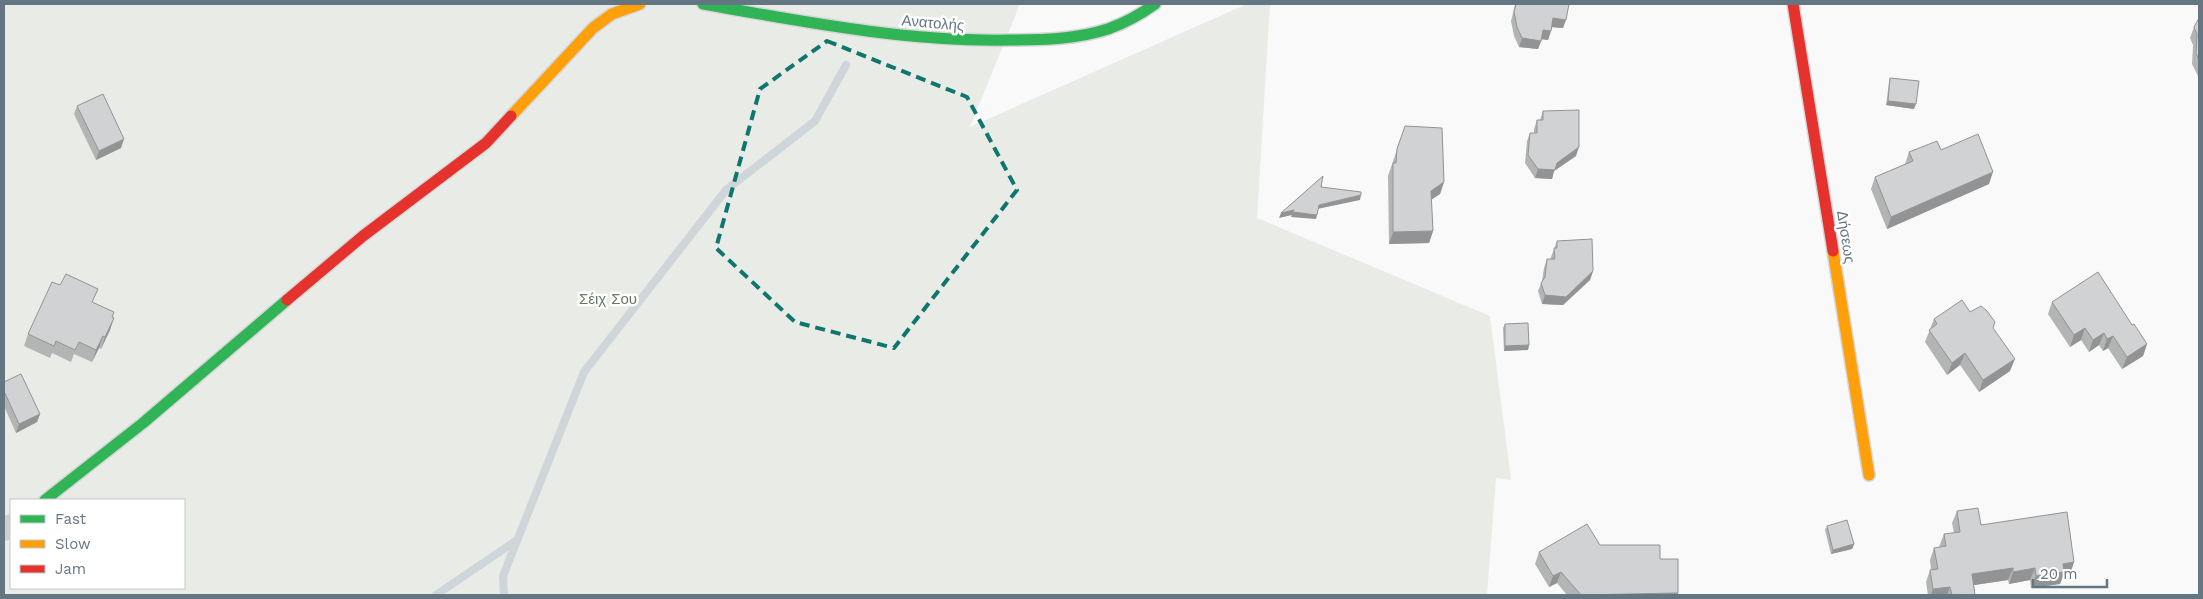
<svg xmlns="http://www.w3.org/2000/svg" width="2203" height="599" viewBox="0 0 2203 599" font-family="'Work Sans',sans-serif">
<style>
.green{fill:#e8ebe6;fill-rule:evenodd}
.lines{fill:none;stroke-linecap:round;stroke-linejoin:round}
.stream{stroke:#ced6d9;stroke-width:8}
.fast-casing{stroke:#d5d6d7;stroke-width:14}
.slow-casing{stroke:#d5d6d7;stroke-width:14}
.jam-casing{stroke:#d5d6d7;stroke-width:14}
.street{stroke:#cecfd0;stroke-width:22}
.fast{stroke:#30b455;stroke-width:11}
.slow{stroke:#ff9f0a;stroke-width:11}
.jam{stroke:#e5322d;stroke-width:11}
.wall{fill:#b3b5b5}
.shaded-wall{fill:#929394}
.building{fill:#d0d2d3;stroke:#929394}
.marked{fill:none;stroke:#0f766e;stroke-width:4;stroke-dasharray:10 6;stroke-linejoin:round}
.labels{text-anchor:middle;stroke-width:5;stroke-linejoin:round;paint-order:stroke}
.street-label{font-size:15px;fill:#657683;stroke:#fff}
.park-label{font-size:15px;fill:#687a64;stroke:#fff}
</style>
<rect width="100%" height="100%" fill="#f9f9f9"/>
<path class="green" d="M4,4H1020L970,127L1247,4H1270L1257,218L1490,316L1511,480L1496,478L1487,595H4ZM11,500H184V588H11Z"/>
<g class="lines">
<g class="stream">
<path d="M436,595L517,540"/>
<path d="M504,595L503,576L584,372L726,190L815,121L846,65"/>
</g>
<g class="fast-casing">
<g id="fast">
<path d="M703,4C805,22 907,42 1011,40C1044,40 1077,39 1108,29C1125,23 1141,14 1155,4"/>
<path d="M45,500L143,423L287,300"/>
</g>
</g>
<g class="slow-casing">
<g id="slow">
<path d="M511,116L593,28L612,14L640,4"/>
<path d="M1833,251L1869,475"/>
</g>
</g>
<g class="jam-casing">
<g id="jam">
<path d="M1793,4L1833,251"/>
<path d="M287,300L363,236L486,143L511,116"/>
</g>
</g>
<path class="street" d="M4,530L11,525"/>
<use href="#fast" class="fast"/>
<use href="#slow" class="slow"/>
<use href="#jam" class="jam"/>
</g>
<g class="wall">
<path d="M1515,4H1569L1563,28L1552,27L1548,40L1542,39L1538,49L1519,47L1514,36L1511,21L1514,9Z"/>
<path d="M2199,18V78L2192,64L2193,45L2190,38L2194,27Z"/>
<path d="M1890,78L1914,109L1886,105L1889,82Z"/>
<path d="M77,106L121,148L96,160L74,114Z"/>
<path d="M1543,111L1576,156L1554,171L1552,179L1535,178L1525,163L1527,141L1530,133H1534V129L1537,120H1540Z"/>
<path d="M1405,126L1444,182L1440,194L1431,200L1433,231L1429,243L1389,244L1388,176Z"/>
<path d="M1941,150L1989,184L1887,229L1871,189L1875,177L1905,164L1909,152Z"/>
<path d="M1557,241L1593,271L1590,280L1563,305L1542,304L1538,291L1542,281L1544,268L1547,259H1551V257Z"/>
<path d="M2052,302L2132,325L2147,344L2143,356L2122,369L2108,348L2103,351L2099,345L2089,352L2081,340L2070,347L2048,314Z"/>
<path d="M93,303L112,318L110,330L101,349L99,348L92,362L74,354L71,362L52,353L50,358L24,346L28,334Z"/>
<path d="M1970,312L1993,328L2010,371L1979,392L1960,365L1947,375L1925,342L1934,319Z"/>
<path d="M1505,324L1529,345L1528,350L1504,351L1503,328Z"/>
<path d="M4,382L40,414L37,422L16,433L4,406Z"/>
<path d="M1957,511L1981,525L2074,562L2070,574L2063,576L2060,584L2031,588L2030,580L2009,584L2008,580L1974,585L1975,595H1928L1926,582L1930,570L1931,569L1930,560L1934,548L1939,547L1944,534L1954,533L1952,523Z"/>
<path d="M1827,526L1854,544L1852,549L1831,554L1825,530Z"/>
<path d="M1600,545L1660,559L1678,593V595H1567L1557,583L1549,587L1535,564L1539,552Z"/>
</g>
<g class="shaded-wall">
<path d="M1553,18L1566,20L1563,28L1550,27Z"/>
<path d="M1543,30L1551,31L1548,40L1540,39Z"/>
<path d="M1522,38L1541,41L1538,49L1519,47Z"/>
<path d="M1888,101L1916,104L1914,109L1886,105Z"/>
<path d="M124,139L121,148L96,160L99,151Z"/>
<path d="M1579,147L1576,156L1554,171L1552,179L1535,178L1538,169L1557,163Z"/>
<path d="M1993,172L1989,184L1887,229L1891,217Z"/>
<path d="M1444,182L1440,194L1426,203L1431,191Z"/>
<path d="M1361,195L1360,200L1317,209L1319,205Z"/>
<path d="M1294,210L1292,215L1279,218L1281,213Z"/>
<path d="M1293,212L1317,215L1316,219L1291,217Z"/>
<path d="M1433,231L1429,243L1389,244L1393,232Z"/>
<path d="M1593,271L1590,280L1563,305L1542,304L1545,295Z"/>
<path d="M114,318L110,330L101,349L105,337Z"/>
<path d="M2085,328L2081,340L2070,347L2074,335Z"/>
<path d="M2104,333L2099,345L2089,352L2093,340Z"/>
<path d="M103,336L99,348L92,362L96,350Z"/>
<path d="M2113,336L2108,348L2103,351L2107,339Z"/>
<path d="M2147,344L2143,356L2122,369L2127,357Z"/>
<path d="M1529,345L1528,350L1504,351L1505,346Z"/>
<path d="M1965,353L1960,365L1947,375L1952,363Z"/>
<path d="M2015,359L2010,371L1979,392L1983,380Z"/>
<path d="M40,414L37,422L16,433L19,424Z"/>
<path d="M1854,544L1852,549L1831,554L1833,550Z"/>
<path d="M2074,562L2070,574L2063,576L2060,584L2031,588L2036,576L2063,564Z"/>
<path d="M2013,568L2008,580L1968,586L1972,574Z"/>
<path d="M2035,568L2030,580L2009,584L2013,572Z"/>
<path d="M1561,572L1557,583L1549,587L1553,576Z"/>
<path d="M1950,587L1947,595H1931L1933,589Z"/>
<path d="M1678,593V595H1597Z"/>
</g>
<g class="building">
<path d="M1516,4H1569L1566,20L1553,18L1551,31L1543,30L1541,41L1522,38L1517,27L1514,12Z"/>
<path d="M2199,18V60L2196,53L2197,34L2194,27Z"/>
<path d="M1890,78L1919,81L1916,104L1888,101Z"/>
<path d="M103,94L124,139L99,151L77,106Z"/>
<path d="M1579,110V147L1557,163L1555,170L1538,169L1528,155L1530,133H1537V120H1543V111Z"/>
<path d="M1405,126L1442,128L1444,182L1431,191L1433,231L1393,232V163H1396L1397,149Z"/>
<path d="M1978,134L1993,172L1891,217L1875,177L1913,161L1909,152L1937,141L1941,150Z"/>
<path d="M1323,176L1321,187L1361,192V195L1319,205L1317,215L1293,212L1294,210L1281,213Z"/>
<path d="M1592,239L1593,271L1566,297L1545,295L1541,283L1545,277L1547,259H1555L1554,248H1557V241Z"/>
<path d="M2098,272L2132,325L2134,324L2147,344L2127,357L2113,336L2107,339L2104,333L2093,340L2085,328L2074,335L2052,302Z"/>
<path d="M66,274L98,289L92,302L114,312L112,317L114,318L105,337L103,336L96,350L79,342L75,350L56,341L54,346L28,334L52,282L60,285Z"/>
<path d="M1962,300L1970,312L1981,306L1987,311L1995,322L1993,328L2015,359L1983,380L1965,353L1952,363L1929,330L1937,324L1934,319Z"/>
<path d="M1528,323L1529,345L1505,346V324Z"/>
<path d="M21,374L40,414L19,424L4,391V382Z"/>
<path d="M1978,508L1981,525L2067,512L2074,562L2063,564L2064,572L2036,576L2035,568L2013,572V568L1972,574L1975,595H1952L1950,587L1933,589L1930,570L1938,569L1934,548L1946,546L1944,534L1960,532L1957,511Z"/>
<path d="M1847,520L1854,544L1833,550L1827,526Z"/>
<path d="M1587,524L1600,545H1660V559H1678V593L1581,595L1561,572L1553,576L1539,552Z"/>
</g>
<path class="marked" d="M827,41L967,97L1017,190L894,348L795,322L716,248L760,89Z"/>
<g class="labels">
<g class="street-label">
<text transform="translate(933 23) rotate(5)" y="5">Ανατολής</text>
<text transform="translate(1846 237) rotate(81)" y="5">Δήσεως</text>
</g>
<g class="park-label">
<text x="608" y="304">Σέιχ Σου</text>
</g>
</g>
<rect width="2203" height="599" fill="none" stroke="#657683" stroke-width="10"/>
<rect x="10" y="499" width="175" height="90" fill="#ffffff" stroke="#c1c8cd"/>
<rect x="20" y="515" width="25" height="8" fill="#30b455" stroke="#c1c8cd"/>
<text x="55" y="524" font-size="15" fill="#657683">Fast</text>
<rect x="20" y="540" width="25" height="8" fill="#ff9f0a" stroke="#c1c8cd"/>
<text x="55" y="549" font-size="15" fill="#657683">Slow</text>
<rect x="20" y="565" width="25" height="8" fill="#e5322d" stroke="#c1c8cd"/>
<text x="55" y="574" font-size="15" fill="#657683">Jam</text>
<path d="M2033 579v8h74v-8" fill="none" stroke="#657683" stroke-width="2.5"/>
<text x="2040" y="579" font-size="15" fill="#657683" stroke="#ffffff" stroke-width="4" paint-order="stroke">20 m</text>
</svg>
